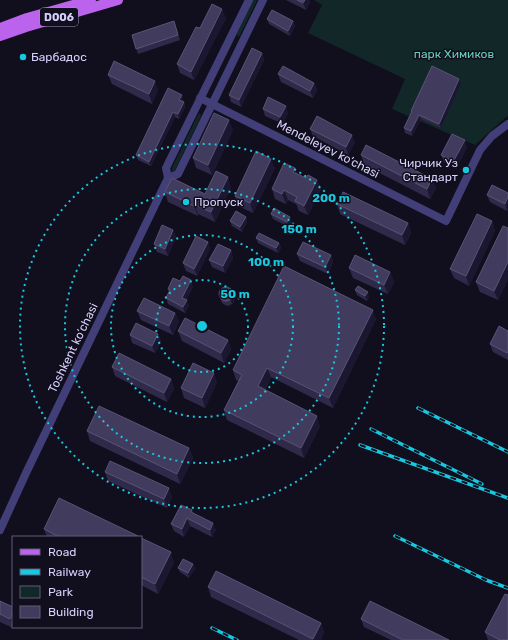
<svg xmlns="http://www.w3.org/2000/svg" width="508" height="640" viewBox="0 0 508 640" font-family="Rubik,sans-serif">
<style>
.green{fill:#122727}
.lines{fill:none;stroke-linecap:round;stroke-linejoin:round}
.minor{stroke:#413e78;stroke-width:8}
.major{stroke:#bc63ee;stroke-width:10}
.rail-casing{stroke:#18c8de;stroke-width:3.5}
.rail{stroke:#110e1e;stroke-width:2;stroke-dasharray:6;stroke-linecap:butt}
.wall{fill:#302a4a}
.shaded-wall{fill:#1c1731}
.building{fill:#413b5d;stroke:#595376}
.ring{fill:none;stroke:#18c8de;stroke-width:2;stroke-dasharray:2 4}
.poi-dot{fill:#18c8de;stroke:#110e1e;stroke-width:1.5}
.labels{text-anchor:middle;stroke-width:3;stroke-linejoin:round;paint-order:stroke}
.shield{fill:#110e1e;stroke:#9b96b8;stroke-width:1}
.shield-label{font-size:11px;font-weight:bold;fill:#d6d0fa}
.park-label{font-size:12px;fill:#65d1b7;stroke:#110e1e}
.poi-label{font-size:12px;fill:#d6d0fa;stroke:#110e1e;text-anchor:start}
.street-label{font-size:12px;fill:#d6d0fa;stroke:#110e1e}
.centre{fill:#18c8de;stroke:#110e1e;stroke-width:2}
.ring-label{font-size:12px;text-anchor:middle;font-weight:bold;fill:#18c8de;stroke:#110e1e;stroke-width:3;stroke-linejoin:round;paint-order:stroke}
</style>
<rect width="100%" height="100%" fill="#110e1e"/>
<g class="green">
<path d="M253,0H257L240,35L238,37L237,34Z"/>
<path d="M314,0H508V116L505,118L475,145L392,109L405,79L308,33L322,5Z"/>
<path d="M200,113L201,116L175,170L172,172V168L198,115Z"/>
</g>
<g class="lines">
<g class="minor">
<path d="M249,0L166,168L168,178L178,174L263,0"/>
<path d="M200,98L446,221L480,150L492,136L508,124"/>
<path d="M0,530L26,473L168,178"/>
</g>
<g class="major">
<path d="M0,28L27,18L91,0"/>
<path d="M0,36L26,27L118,0"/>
</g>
<g class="rail-casing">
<g id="rail">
<path d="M418,408L508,452"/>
<path d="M371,429L482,484"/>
<path d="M360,445L508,498"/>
<path d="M395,536L486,580L508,588"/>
<path d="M212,628L237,640"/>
</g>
</g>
<use href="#rail" class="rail"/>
</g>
<g class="wall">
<path d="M286,0H310V2L306,10Z"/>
<path d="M226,18L194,80L180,73L177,64L200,28Z"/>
<path d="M267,19L293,21L295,26L290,36L269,24Z"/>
<path d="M174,21L180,40L138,54L132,35Z"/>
<path d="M262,53L264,60L241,107L231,102L229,95Z"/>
<path d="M278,74L314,83L317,90L313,98L281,82Z"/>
<path d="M108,75L158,90L152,104L112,84Z"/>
<path d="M461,84L441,128L421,119L412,136L405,133L404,128L412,113L411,111Z"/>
<path d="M183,99V101L184,102L185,107L179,119L175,117L151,166L138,160L136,155Z"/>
<path d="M263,109L288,113L283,124L265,116Z"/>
<path d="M310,129L355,142L348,155L313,136Z"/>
<path d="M233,130L212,175L196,168L193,158Z"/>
<path d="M467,147L456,169L444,162L441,155Z"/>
<path d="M361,155L432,179L436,188L430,199L364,165Z"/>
<path d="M275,168L253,213L238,206L235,196Z"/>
<path d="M295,168L297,174L306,178L317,180L321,189L308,215L299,211L296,204L288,200L286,204L275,199L272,189Z"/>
<path d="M231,187L215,222L198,214V216L168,202L165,192L205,194Z"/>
<path d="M508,193V210L507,211L490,202L487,195Z"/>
<path d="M337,204L408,223L411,233L405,245L340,214Z"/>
<path d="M271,214L292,222L289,227L273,219Z"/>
<path d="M246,217L247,222L242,232L232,226L230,221Z"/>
<path d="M492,221L495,231L469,286L454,278L450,269Z"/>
<path d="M508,228V279L498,300L480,292L476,282Z"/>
<path d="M173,230L176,237L168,256L157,252L154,244Z"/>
<path d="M256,238L279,243L281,248L278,253L258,243Z"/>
<path d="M208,242L210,249L197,276L186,271L183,263Z"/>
<path d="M231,250L233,258L225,273L212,267L209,260Z"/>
<path d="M297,254L331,255L333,262L328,274L300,261Z"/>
<path d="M349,268L390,272L394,282L388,294L353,278Z"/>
<path d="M193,287L186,300L189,306L185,313L168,304L166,298L169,293L168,289Z"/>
<path d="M355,290L369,297L367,301L357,295Z"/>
<path d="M219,293L235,297L234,302L232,304L228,306L225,305L222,303Z"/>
<path d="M137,311L175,313L179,322L173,335L141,320Z"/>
<path d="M376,319L333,408L271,377L265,390L320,426L304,458L227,420L224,410L238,381L236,380L233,370Z"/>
<path d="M178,331L228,340L231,350L224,363L182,341Z"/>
<path d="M508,331V360L493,352L490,344Z"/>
<path d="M158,334L161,341L155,353L132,343L130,335Z"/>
<path d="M112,367L171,379L174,389L167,402L115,376Z"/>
<path d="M217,382L205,408L184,398L181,388Z"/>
<path d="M87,431L189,448L193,458L180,484L90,441Z"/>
<path d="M105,472L172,497L167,508L108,481Z"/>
<path d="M192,510L193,513L216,530L212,537L190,526L184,537L174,531L171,524Z"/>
<path d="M44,529L140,537H47Z"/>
<path d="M141,538L174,562L158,594L141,585Z"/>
<path d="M193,564L195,569L189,578L180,572L178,568Z"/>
<path d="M208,587L321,623L324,632L321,640H299L211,597Z"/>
<path d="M0,601L13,607V627H14L13,628L0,622Z"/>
<path d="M361,619L449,640H391L364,627Z"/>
<path d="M485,632L508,640H488Z"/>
</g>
<g class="shaded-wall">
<path d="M305,0H310V2L306,10L303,3Z"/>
<path d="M222,9L226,18L194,80L191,72Z"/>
<path d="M293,21L295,26L290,36L288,31Z"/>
<path d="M262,53L264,60L241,107L239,100Z"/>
<path d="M459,79L461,84L441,128L439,124Z"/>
<path d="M155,81L158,90L152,104L149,94Z"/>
<path d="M314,83L317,90L313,98L310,91Z"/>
<path d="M182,95L183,99L181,105L179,100Z"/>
<path d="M184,102L185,107L179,119L178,114Z"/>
<path d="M286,106L288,113L283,124L280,117Z"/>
<path d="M173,112L175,117L151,166L149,162Z"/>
<path d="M419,115L421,119L412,136L411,131Z"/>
<path d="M229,120L233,130L212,175L208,165Z"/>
<path d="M352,135L355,142L348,155L346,147Z"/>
<path d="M465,140L467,147L456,169L453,162Z"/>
<path d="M271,159L275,168L253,213L250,203Z"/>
<path d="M295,168L298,178L293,172Z"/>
<path d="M228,177L231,187L215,222L211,212Z"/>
<path d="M432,179L436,188L430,199L427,189Z"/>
<path d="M317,180L321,189L308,215L304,206Z"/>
<path d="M284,190L288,200L286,204L282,194Z"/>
<path d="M508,197V210L507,211L505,204Z"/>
<path d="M195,205L198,214V216L194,206Z"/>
<path d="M246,217L247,222L242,232L240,227Z"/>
<path d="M290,217L292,222L289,227L287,222Z"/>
<path d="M492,221L495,231L469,286L466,276Z"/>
<path d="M408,223L411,233L405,245L402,235Z"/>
<path d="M173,230L176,237L168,256L165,249Z"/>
<path d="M208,242L210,249L197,276L194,269Z"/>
<path d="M279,243L281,248L278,253L276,248Z"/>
<path d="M231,250L233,258L225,273L223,266Z"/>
<path d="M331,255L333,262L328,274L325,267Z"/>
<path d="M508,262V279L498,300L494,291Z"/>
<path d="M390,272L394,282L388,294L384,285Z"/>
<path d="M191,280L193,287L185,304L182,298Z"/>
<path d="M233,292L235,297L234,302L232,304L230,299Z"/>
<path d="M368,292L369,297L367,301L365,296Z"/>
<path d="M187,300L189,306L185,313L183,307Z"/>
<path d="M373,310L376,319L333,408L329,398Z"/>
<path d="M175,313L179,322L173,335L169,326Z"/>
<path d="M158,334L161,341L155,353L152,346Z"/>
<path d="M228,340L231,350L224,363L221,353Z"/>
<path d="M267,368L271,377L261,396L258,386Z"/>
<path d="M214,373L217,382L205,408L202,398Z"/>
<path d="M171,379L174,389L167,402L164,393Z"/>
<path d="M317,416L320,426L304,458L301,448Z"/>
<path d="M189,448L193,458L180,484L177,474Z"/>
<path d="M169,488L172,497L167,508L164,499Z"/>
<path d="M187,518L190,526L184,537L182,529Z"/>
<path d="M213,523L216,530L212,537L210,530Z"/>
<path d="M171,552L174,562L158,594L155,584Z"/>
<path d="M193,564L195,569L189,578L188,573Z"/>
<path d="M13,612V627H14L13,628L10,619Z"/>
<path d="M321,623L324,632L321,640H313V639Z"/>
</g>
<g class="building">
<path d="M297,0H305L303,3Z"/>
<path d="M212,4L222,9L191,72L177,64L196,27L200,28Z"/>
<path d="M272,10L293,21L288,31L267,19Z"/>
<path d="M174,21L178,35L136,49L132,35Z"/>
<path d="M252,48L262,53L239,100L229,95Z"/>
<path d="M114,61L155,81L149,94L108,75Z"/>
<path d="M283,66L314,83L310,91L278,74Z"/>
<path d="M432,66L459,79L439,124L419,115L411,131L404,128L412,111H411Z"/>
<path d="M168,88L182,95L179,100L184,102L178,114L173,112L149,162L136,155Z"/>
<path d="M268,97L286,106L280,117L263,109Z"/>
<path d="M214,113L229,120L208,165L193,158Z"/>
<path d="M317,116L352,135L346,147L310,129Z"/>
<path d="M452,134L465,140L453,162L441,155Z"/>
<path d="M366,145L432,179L427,189L361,155Z"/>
<path d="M256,151L271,159L250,203L235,196Z"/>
<path d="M284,163L295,168L293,172L306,178L308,175L317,180L304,206L295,201L297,197L284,190L282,194L272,189Z"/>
<path d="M216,171L228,177L211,212L195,205L194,206L165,192L172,178L205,194Z"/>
<path d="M492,185L508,193V197L505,204L487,195Z"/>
<path d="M343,192L408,223L402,235L337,204Z"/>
<path d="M274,208L290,217L287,222L271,214Z"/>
<path d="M236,211L246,217L240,227L230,221Z"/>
<path d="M477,214L492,221L466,276L450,269Z"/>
<path d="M162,225L173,230L165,249L154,244Z"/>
<path d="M503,226L508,228V262L494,291L476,282Z"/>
<path d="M259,233L279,243L276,248L256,238Z"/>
<path d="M196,236L208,242L194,269L183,263Z"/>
<path d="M303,242L331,255L325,267L297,254Z"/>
<path d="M218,244L231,250L223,266L209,260Z"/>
<path d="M355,255L390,272L384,285L349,268Z"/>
<path d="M284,266L373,310L329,398L267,368L258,386L317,416L301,448L224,410L242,375L233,370Z"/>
<path d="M183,276L191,280L182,298L187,300L183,307L166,298L170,290L168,289L173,278L180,281Z"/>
<path d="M358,286L368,292L365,296L355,290Z"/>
<circle cx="226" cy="294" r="7"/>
<path d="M144,298L175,313L169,326L137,311Z"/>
<path d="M185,318L228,340L221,353L178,331Z"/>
<path d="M136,323L158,334L152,346L130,335Z"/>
<path d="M499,326L508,331V351L507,353L490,344Z"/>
<path d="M119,353L171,379L164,393L112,367Z"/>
<path d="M193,363L214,373L202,398L181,388Z"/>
<path d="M99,406L189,448L177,474L87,431Z"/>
<path d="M110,461L169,488L164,499L105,472Z"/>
<path d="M59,498L140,537H59L44,529Z"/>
<path d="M181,505L192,510L191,512L213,523L210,530L187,518L182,529L171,524Z"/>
<path d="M141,538L171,552L155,584L141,577Z"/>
<path d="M183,559L193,564L188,573L178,568Z"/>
<path d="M216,571L321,623L313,639L208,587Z"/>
<path d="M505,594L508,595V639L507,640H500L485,632Z"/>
<path d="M0,601L13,607V612L10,619L0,614Z"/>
<path d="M370,601L449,640H403L361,619Z"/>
</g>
<g class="ring">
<circle cx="202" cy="326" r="46"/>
<circle cx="202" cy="326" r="91"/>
<circle cx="202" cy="326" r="137"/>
<circle cx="202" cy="326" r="182"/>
</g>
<g class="poi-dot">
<circle cx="23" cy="57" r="4"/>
<circle cx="466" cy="170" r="4"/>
<circle cx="186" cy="202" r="4"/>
</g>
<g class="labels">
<rect class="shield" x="40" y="8" width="38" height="18" rx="3"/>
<g class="shield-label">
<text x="59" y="21">D006</text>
</g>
<g class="park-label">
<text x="454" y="58">парк Химиков</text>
</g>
<g class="poi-label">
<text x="31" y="61">Барбадос</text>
<text x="458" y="167" text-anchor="end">Чирчик Уз<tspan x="458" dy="14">Стандарт</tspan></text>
<text x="194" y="206">Пропуск</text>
</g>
<g class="street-label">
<text transform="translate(328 149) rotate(27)" y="4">Mendeleyev ko‘chasi</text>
<text transform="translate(73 348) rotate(-64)" y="4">Toshkent ko‘chasi</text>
</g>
</g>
<circle cx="202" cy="326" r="6" class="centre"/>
<g class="ring-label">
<text x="331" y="202">200 m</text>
<text x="299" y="233">150 m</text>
<text x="266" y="266">100 m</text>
<text x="235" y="298">50 m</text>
</g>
<rect x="12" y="536" width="130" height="92" fill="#110e1e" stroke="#605c76"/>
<rect x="20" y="549" width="20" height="6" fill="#bc63ee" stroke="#605c76"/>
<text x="48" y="556" font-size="12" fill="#d6d0fa">Road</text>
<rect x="20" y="569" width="20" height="6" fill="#18c8de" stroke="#605c76"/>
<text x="48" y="576" font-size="12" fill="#d6d0fa">Railway</text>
<rect x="20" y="586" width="20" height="12" fill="#122727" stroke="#605c76"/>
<text x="48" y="596" font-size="12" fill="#d6d0fa">Park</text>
<rect x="20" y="606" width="20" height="12" fill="#413b5d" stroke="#605c76"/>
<text x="48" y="616" font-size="12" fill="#d6d0fa">Building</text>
</svg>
